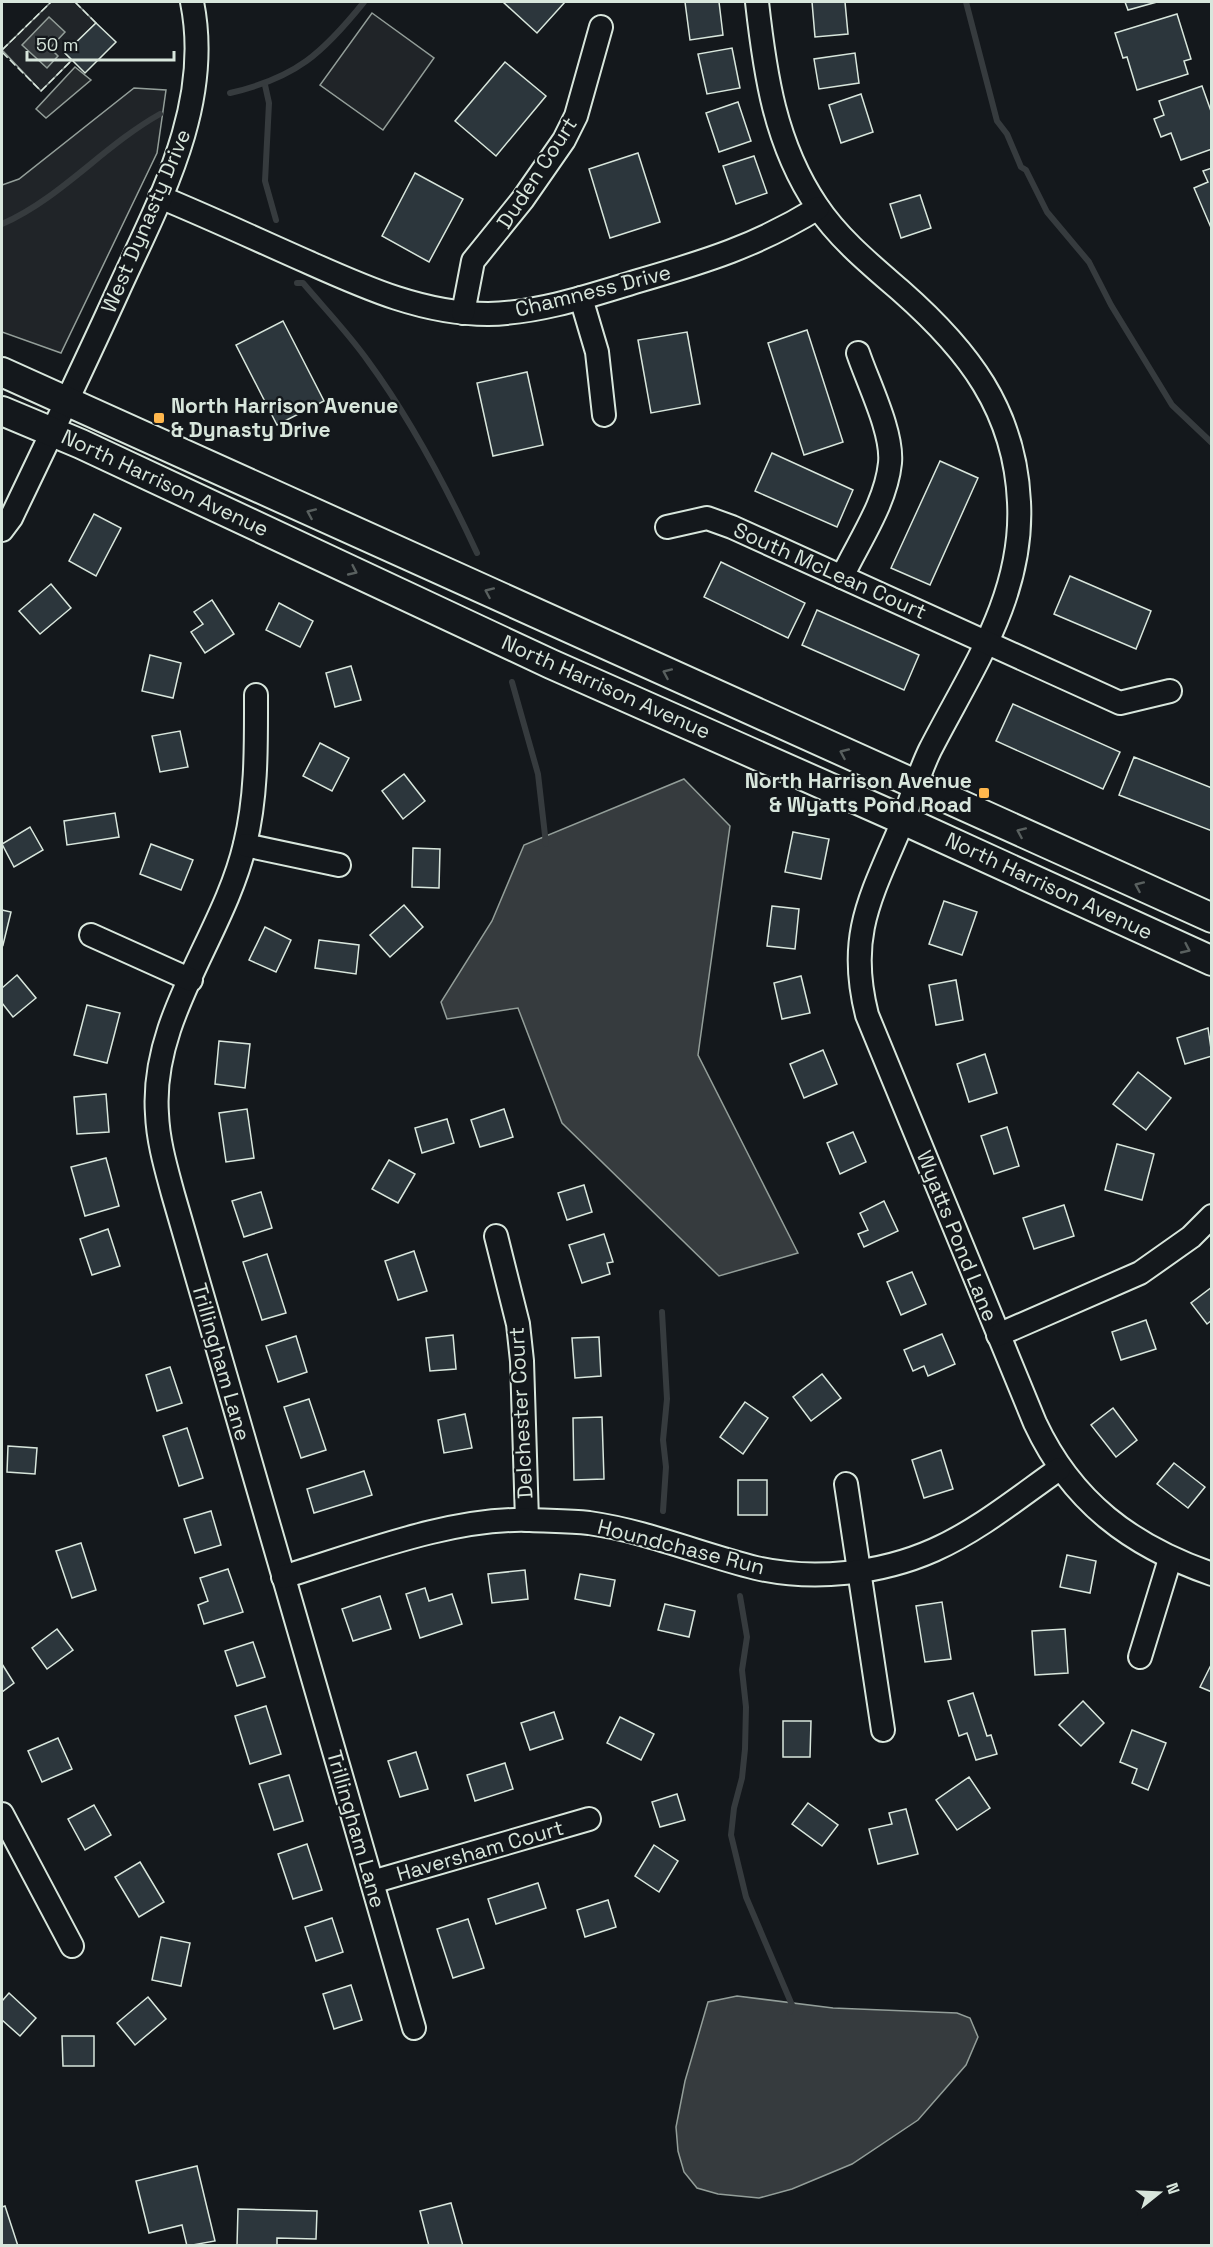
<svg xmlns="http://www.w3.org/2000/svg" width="1213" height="2247" viewBox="0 0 1213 2247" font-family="'Space Grotesk',sans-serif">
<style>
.green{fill:#202428;stroke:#939e99;stroke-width:1.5}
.parking{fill:#24282b;stroke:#939e99;stroke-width:1.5}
.water{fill:#363b3e;stroke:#939e99;stroke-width:1.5}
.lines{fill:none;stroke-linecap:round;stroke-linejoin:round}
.stream{stroke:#363b3e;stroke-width:6}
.building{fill:#2c363c;stroke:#d8e6dc;stroke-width:1.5}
.minor-casing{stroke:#d8e6dc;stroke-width:26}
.major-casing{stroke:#d8e6dc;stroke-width:32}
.minor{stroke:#14181c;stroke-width:22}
.major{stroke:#14181c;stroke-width:28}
.fence{stroke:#d8e6dc;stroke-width:1.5;stroke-dasharray:8 3;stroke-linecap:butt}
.oneway{stroke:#59605f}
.poi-dot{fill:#ffb74d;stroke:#14181c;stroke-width:2}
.labels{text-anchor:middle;stroke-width:4.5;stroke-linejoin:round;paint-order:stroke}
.street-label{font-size:21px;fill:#d8e6dc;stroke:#14181c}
.poi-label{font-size:21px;font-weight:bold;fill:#d8e6dc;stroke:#14181c;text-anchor:start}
</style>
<rect width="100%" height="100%" fill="#14181c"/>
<g class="green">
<path d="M51,2H75L96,23L65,53L72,60L41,91L2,50Z"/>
<path d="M372,13L434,58L383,130L320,85Z"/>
<path d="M134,88L166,90L157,153L61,353L2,332V185L19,179Z"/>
</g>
<path class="parking" d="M75,67L91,80L46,118L36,109Z"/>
<g class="water">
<path d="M49,17L65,32L50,48L58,56L47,68L22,45Z"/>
<path d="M684,779L730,826L698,1055L798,1253L719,1276L562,1123L518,1008L447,1019L441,1002L492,921L524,845Z"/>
<path d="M737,1996L833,2008L957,2013L970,2018L978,2037L966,2065L918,2120L852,2164L792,2189L759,2198L718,2194L697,2188L684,2172L678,2151L676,2127L685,2081L708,2002Z"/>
</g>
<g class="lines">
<g class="stream">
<path d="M966,2L997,121L1007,134L1021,167L1026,170L1047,212L1089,262L1111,305L1172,405L1212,443"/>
<path d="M265,85L269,103L265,181L276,220"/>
<path d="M230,93C296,78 323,53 364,2"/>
<path d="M2,224C61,198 103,146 160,114"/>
<path d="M297,283H303C325,309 349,334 368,361C412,421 446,486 477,553"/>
<path d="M512,682L538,774L546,844"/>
<path d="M662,1312L667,1399L663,1440L666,1467L663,1511"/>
<path d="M740,1596L747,1637L742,1670L746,1707L745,1749L742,1778L734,1808L731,1835L746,1897L792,2005L790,2012"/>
</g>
</g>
<g class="building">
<path d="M503,2H565L537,33Z"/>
<path d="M685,2H719L723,35L690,40Z"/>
<path d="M812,2H845L848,34L815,37Z"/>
<path d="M1125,2H1157L1128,10Z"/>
<path d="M1177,14L1191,59L1184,61L1188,74L1137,90L1127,57L1123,58L1115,33Z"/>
<path d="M96,23L116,42L85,73L65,53Z"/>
<path d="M732,48L740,88L707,94L698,54Z"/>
<path d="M855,53L859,83L819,89L814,59Z"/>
<path d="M505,62L546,96L496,156L455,121Z"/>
<path d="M1202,86L1212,114V149L1181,160L1171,133L1161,137L1154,119L1164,115L1159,101Z"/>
<path d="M861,94L873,132L841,143L829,105Z"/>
<path d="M738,102L751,141L719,152L706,113Z"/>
<path d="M638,153L660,222L610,238L589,169Z"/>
<path d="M754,156L767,193L736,204L723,166Z"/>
<path d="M1212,168V230L1194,188L1208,182L1203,171Z"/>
<path d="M415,173L463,199L429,262L382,236Z"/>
<path d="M920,195L931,228L901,238L890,204Z"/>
<path d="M283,321L324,401L277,425L236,345Z"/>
<path d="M807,330L843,442L804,455L768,343Z"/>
<path d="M687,332L700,404L651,413L638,340Z"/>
<path d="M527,372L543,445L493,456L477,383Z"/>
<path d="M772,453L853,490L837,527L755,491Z"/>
<path d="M940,461L978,478L930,585L891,568Z"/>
<path d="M94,514L121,528L96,576L69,561Z"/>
<path d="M721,562L805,603L788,638L704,597Z"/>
<path d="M1070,576L1151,611L1136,649L1054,614Z"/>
<path d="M51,584L71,608L40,634L19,611Z"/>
<path d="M212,600L234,634L205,653L191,632L203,624L194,612Z"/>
<path d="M279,603L313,621L300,647L266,630Z"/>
<path d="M817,610L919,655L904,690L802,645Z"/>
<path d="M150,655L181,663L173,698L142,691Z"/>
<path d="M351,666L361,700L335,707L326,673Z"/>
<path d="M1013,704L1120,752L1103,789L996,741Z"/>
<path d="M180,731L188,767L160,772L152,736Z"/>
<path d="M320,743L349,758L332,791L303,776Z"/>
<path d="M1134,757L1212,788V831L1119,795Z"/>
<path d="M404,774L425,801L403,819L382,791Z"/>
<path d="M115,813L119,837L67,845L64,821Z"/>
<path d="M30,827L43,850L14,867L2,844Z"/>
<path d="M793,832L829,839L821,879L785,872Z"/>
<path d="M151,844L193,860L181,890L140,874Z"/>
<path d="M413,848L440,849L439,888L412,887Z"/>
<path d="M944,901L977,912L962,955L929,944Z"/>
<path d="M404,905L423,927L390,957L370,935Z"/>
<path d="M772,906L799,909L795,949L767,946Z"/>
<path d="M2,910L11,912L3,945L2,944Z"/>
<path d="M265,927L291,940L276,972L249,960Z"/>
<path d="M319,940L359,945L356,974L315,968Z"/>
<path d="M17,975L36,998L13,1017L2,1003V988Z"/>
<path d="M801,976L810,1013L782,1019L774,983Z"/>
<path d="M956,980L963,1020L936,1025L929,985Z"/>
<path d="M87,1005L120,1013L107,1063L74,1055Z"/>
<path d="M1208,1028L1212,1056L1185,1064L1177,1038Z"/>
<path d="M219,1041L250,1044L245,1088L215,1084Z"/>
<path d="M823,1050L837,1084L804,1098L790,1064Z"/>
<path d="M985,1054L997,1093L969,1102L957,1064Z"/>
<path d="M1138,1072L1171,1098L1146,1130L1113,1104Z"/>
<path d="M106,1094L109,1132L77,1134L74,1097Z"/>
<path d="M247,1109L254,1158L226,1162L219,1113Z"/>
<path d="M504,1109L513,1137L480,1147L471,1120Z"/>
<path d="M447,1119L454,1143L422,1153L415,1128Z"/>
<path d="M1007,1127L1019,1166L994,1174L981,1136Z"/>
<path d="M853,1132L866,1162L840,1174L827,1143Z"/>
<path d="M1117,1144L1154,1154L1142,1200L1105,1190Z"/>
<path d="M106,1158L119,1206L85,1216L71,1167Z"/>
<path d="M389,1160L415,1174L398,1203L372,1189Z"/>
<path d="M584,1185L592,1212L567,1220L558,1193Z"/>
<path d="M261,1192L272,1228L244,1237L232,1201Z"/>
<path d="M884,1201L898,1231L864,1247L858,1234L868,1230L860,1213Z"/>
<path d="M1064,1205L1074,1236L1034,1249L1023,1218Z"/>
<path d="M108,1229L120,1266L92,1275L80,1239Z"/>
<path d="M604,1234L613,1262L607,1263L610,1274L582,1283L569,1245Z"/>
<path d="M414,1251L427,1291L398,1300L385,1261Z"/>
<path d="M267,1254L286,1313L262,1320L243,1262Z"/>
<path d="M912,1272L926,1304L901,1315L887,1282Z"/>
<path d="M1212,1287V1320L1207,1324L1191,1303Z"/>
<path d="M1146,1320L1156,1349L1121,1360L1112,1332Z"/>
<path d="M942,1334L955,1364L928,1376L924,1366L913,1371L904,1350Z"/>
<path d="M453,1335L456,1369L430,1371L426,1338Z"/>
<path d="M296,1336L307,1372L278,1382L266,1346Z"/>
<path d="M599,1337L601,1376L575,1378L572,1338Z"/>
<path d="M170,1367L182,1403L157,1411L146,1375Z"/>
<path d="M822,1374L841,1398L811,1421L793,1397Z"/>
<path d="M309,1399L326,1450L301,1458L284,1407Z"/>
<path d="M745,1402L768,1418L743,1454L720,1437Z"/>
<path d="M1113,1408L1137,1440L1116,1457L1091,1425Z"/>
<path d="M465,1414L472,1448L444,1453L438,1420Z"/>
<path d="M602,1417L604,1479L574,1480L573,1418Z"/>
<path d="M187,1428L203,1478L179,1486L163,1436Z"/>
<path d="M8,1446L37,1448L35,1474L7,1472Z"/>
<path d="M941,1450L953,1489L924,1498L912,1460Z"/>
<path d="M1174,1463L1205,1487L1188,1508L1157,1484Z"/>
<path d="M364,1471L372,1495L314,1513L307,1489Z"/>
<rect x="738" y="1480" width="29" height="35"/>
<path d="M211,1511L221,1545L195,1553L184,1519Z"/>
<path d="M81,1543L96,1590L72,1598L56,1551Z"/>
<path d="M1067,1555L1096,1561L1090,1593L1060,1587Z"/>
<path d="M228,1569L243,1612L204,1624L198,1605L208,1601L200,1578Z"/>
<path d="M525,1570L528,1599L492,1603L488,1574Z"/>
<path d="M580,1574L615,1580L610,1606L575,1599Z"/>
<path d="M425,1588L429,1601L452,1594L462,1624L420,1638L406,1594Z"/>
<path d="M380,1596L391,1629L353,1641L342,1609Z"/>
<path d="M942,1602L951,1659L925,1662L916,1606Z"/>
<path d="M665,1604L695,1611L689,1637L658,1630Z"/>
<path d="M57,1629L73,1650L47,1669L32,1648Z"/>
<path d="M1065,1629L1068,1673L1035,1675L1032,1631Z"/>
<path d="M253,1642L265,1677L237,1686L225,1651Z"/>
<path d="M1212,1663V1692L1200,1687Z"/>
<path d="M2,1664L14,1683L2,1692Z"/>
<path d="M973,1693L987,1736L991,1735L997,1754L976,1760L967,1733L959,1736L948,1701Z"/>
<path d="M1083,1701L1104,1723L1081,1746L1059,1725Z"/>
<path d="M266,1706L281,1754L250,1764L235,1716Z"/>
<path d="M554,1712L563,1739L530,1750L521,1723Z"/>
<path d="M620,1717L654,1734L641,1760L607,1743Z"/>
<path d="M783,1721H811L810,1757H783Z"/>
<path d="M1132,1730L1166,1743L1148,1790L1132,1783L1137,1769L1120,1762Z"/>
<path d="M58,1738L72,1769L42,1782L28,1751Z"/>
<path d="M416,1752L428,1789L400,1797L388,1761Z"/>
<path d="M505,1763L513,1789L475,1801L467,1775Z"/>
<path d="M289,1775L303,1821L274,1830L259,1784Z"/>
<path d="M969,1777L990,1808L957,1830L936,1800Z"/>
<path d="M677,1794L685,1820L660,1827L652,1802Z"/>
<path d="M808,1803L838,1825L822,1846L792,1824Z"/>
<path d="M94,1805L111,1835L85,1850L68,1819Z"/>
<path d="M906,1809L918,1854L878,1864L869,1829L892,1824L889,1813Z"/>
<path d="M307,1844L322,1890L293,1899L278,1854Z"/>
<path d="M654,1845L678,1861L659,1892L635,1876Z"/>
<path d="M140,1862L164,1902L139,1917L115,1877Z"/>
<path d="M538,1883L546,1908L496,1924L488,1899Z"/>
<path d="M608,1900L616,1927L585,1937L577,1910Z"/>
<path d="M332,1918L343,1952L316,1961L305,1927Z"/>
<path d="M468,1919L484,1968L453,1978L437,1929Z"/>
<path d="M161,1937L190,1943L181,1986L152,1980Z"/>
<path d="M351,1985L362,2020L334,2029L323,1994Z"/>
<path d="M9,1993L36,2018L20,2036L2,2020V2001Z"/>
<path d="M148,1997L166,2019L135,2045L117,2023Z"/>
<path d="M62,2036H94V2066H63Z"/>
<path d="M197,2166L215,2241L187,2246L182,2225L149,2233L136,2181Z"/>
<path d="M451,2203L463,2246H429L420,2211Z"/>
<path d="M5,2206L18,2246H2V2207Z"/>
<path d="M238,2209L317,2211L316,2239L277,2238V2246H237Z"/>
</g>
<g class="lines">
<g class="minor-casing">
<g id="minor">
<path d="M757,2C765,74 775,144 817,206C839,239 871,265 901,291C968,350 1015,410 1019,502C1024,596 971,670 930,750C917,777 909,807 897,835C868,902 848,940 867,1015L1035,1423C1072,1502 1131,1546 1212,1574"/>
<path d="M160,197C211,218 260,241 310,263C366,288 424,314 488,314C539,313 589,296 638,281C707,261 756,246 818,208"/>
<path d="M581,298L597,352L604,415"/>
<path d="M463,313L473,261L523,199L564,140L576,116L601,27"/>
<path d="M667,527L707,518L732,527L1120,703L1170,691"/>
<path d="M2,530L11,518C47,443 83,368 118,291C159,201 213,105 192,2"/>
<path d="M842,577C859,541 886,503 890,463C893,432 868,383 858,353"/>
<path d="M256,695C256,745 257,795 245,844C224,935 150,1017 157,1114C158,1141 166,1168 173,1194L414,2028"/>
<path d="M245,845L339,865"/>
<path d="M91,935L191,980"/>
<path d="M496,1236L518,1324L522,1361L527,1520"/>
<path d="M998,1335L1140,1273L1191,1237L1212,1216"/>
<path d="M846,1484L883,1730"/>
<path d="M283,1577C359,1554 451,1517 530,1520C549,1521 570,1521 589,1523C646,1531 700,1554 756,1568C813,1581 880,1574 934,1550C979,1530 1019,1497 1059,1469"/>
<path d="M1140,1657L1170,1559"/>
<path d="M2,1814L72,1946"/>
<path d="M372,1882L589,1819"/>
</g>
</g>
<g class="major-casing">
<g id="major">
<path d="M2,372L1212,918"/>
<path d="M2,411L81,444L551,664L903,820L1212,961"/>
</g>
</g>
<use href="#minor" class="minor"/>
<use href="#major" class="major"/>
<g class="fence">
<path d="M75,2L96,23"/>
<path d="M2,50L51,2"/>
<path d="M2,52L41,91L72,60"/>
</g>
</g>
<defs><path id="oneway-chevron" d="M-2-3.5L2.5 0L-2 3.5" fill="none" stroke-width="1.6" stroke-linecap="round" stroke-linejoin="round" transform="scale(1.5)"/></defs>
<g class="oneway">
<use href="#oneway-chevron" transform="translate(311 513) rotate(-156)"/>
<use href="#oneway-chevron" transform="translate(353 571) rotate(25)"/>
<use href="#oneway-chevron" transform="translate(489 592) rotate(-156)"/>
<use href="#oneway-chevron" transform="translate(667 673) rotate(-156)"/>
<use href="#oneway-chevron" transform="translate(844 753) rotate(-156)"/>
<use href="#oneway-chevron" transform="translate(1021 832) rotate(-156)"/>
<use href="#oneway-chevron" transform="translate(1139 886) rotate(-156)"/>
<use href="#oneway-chevron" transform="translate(1186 949) rotate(25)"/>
</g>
<g class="poi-dot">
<rect x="153" y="412" width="12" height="12" rx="3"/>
<rect x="978" y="787" width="12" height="12" rx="3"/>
</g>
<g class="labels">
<g class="street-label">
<text transform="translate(537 173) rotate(-57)" y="7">Duden Court</text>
<text transform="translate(146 221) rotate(-67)" y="7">West Dynasty Drive</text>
<text transform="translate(593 291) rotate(-14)" y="7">Chamness Drive</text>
<text transform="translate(165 483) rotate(25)" y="7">North Harrison Avenue</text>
<text transform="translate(830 571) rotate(24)" y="7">South McLean Court</text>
<text transform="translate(606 687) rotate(24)" y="7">North Harrison Avenue</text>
<text transform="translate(1049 886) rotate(25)" y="7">North Harrison Avenue</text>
<text transform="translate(957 1236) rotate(68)" y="7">Wyatts Pond Lane</text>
<text transform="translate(221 1362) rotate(74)" y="7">Trillingham Lane</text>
<text transform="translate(521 1413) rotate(-93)" y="7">Delchester Court</text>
<text transform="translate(681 1547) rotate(14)" y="7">Houndchase Run</text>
<text transform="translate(356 1829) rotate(74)" y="7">Trillingham Lane</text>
<text transform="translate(480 1851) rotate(-16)" y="7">Haversham Court</text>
</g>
<g class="poi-label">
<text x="171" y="413">North Harrison Avenue<tspan x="171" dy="24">&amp; Dynasty Drive</tspan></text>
<text x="972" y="788" text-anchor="end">North Harrison Avenue<tspan x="972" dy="24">&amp; Wyatts Pond Road</tspan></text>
</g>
</g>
<rect width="1213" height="2247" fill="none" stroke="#d8e6dc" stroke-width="6"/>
<g transform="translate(1159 2193) rotate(72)" stroke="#14181c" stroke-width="4.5" paint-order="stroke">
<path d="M0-4.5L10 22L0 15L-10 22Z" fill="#d8e6dc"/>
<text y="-9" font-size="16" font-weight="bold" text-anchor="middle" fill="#d8e6dc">N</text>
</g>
<path d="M27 51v9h147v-9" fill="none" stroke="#d8e6dc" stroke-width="3"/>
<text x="36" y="51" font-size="18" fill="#d8e6dc" stroke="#14181c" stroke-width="4.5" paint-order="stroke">50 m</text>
</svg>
